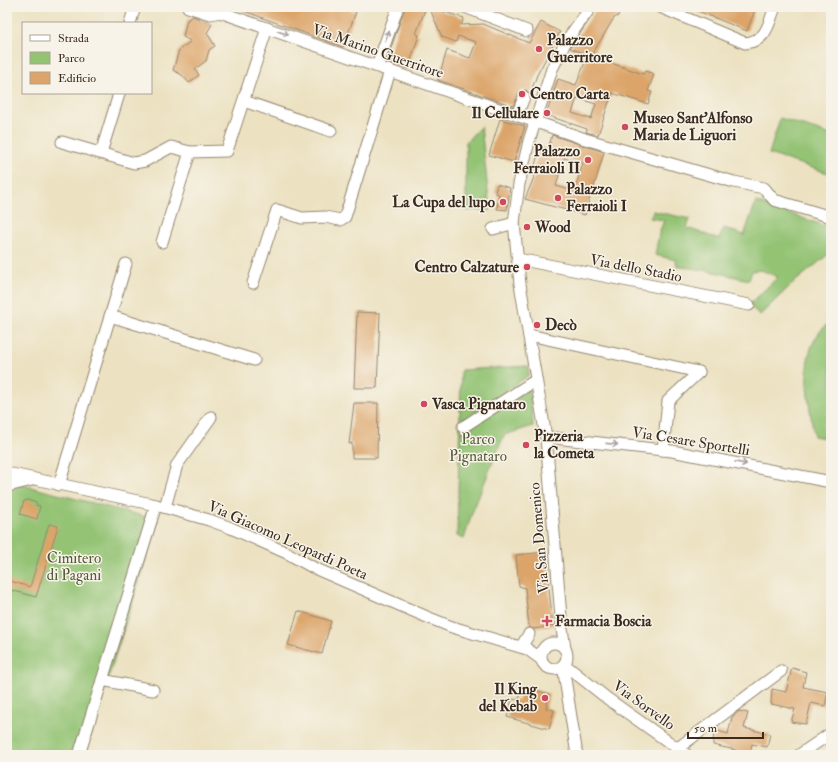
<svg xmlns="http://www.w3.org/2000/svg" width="838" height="762" viewBox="0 0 838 762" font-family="'IM FELL Double Pica',serif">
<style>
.green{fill:#93c373;stroke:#677648}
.building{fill:#dca469;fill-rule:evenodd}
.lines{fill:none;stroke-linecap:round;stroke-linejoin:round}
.minor-casing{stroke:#948670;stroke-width:13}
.minor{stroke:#fff;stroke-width:11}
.oneway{stroke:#a79f9a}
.poi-dot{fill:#d1495b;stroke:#f7f3e8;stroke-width:1.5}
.labels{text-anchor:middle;stroke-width:3;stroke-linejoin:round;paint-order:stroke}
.poi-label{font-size:15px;font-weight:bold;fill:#3b2a1e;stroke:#f7f3e8;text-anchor:start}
.street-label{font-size:15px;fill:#3b2a1e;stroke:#f7f3e8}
.park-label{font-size:15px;fill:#555838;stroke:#f7f3e8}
</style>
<rect width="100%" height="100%" fill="#f7f3e8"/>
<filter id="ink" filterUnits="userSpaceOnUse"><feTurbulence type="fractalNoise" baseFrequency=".025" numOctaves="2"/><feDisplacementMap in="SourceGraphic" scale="8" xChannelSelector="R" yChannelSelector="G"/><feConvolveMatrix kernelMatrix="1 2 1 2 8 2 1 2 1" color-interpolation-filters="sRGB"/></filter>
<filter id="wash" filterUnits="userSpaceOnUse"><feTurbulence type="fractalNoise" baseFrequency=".012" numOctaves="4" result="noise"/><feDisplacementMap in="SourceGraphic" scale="16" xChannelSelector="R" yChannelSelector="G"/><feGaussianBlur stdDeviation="0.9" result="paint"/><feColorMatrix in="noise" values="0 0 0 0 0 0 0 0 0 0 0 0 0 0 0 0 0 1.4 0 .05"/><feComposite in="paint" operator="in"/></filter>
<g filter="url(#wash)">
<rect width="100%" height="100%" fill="#ece2c2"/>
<g class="green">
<path d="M780,118L831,135V174L769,154Z"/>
<path d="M481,126L490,210H466V142Z"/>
<path d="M756,202L831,228V252L791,285L760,315L749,305L778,277L761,270L752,271L749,280L710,271L677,266L676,260L655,255L659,234L664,220L650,218L653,211L690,219L687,228L719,239L724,228L744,235Z"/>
<path d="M831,321V439L814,436C809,397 794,349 831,321Z"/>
<path d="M528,366L529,375L461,422V433L530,388L533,426L504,435L472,513L464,539L457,536L461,370Z"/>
<path d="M7,481L158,520L84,755H7Z"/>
</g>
<g id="blocks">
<g class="building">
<path d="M233,7H340L356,12L343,47Z"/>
<path d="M405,7H426L416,34L419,35L408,69L386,62Z"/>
<path d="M429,7L464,18L461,25L483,24L529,43L541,22L560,32L537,75L530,94L526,90L521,91L513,106L438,80L447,50L470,58L476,42L458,36L456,42L442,37Z"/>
<path d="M598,7H619V12L618,16L614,18L591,56L643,74L645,71L654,74L648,91L652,92L648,104L612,93L598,135L586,132L587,129L546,115L558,79L576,85L588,55L570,48ZM577,98L596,104L591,119L572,113Z"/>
<path d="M688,7H756L747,31Z"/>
<path d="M193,16L212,24L207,33L215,46L209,50L206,61L195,69L199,75L189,83L182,75L173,70L179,50L191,41L183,37L187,20Z"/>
<path d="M500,119L525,126L514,162L489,155Z"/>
<path d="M552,135L604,152L594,187L593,186L585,215L525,199L537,170L534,169L540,147L548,149ZM564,158L583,163L574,191L556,186Z"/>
<path d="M497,184L510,188L507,210L497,209L499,194L495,193Z"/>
<path d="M357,312L380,313L377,388H354Z"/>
<path d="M354,403H378L377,458H352V443L349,444Z"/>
<path d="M27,500L37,503L36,505L40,506L37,519L20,514L24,501Z"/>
<path d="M49,524L58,526L36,597L7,589V580L30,587Z"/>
<path d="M545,552L553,626L533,629L529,627L525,588L519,586L516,555Z"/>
<path d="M298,611L331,621L322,654L288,645Z"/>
<path d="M792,668L806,672L803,687L828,692L825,706L811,703L806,724L791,722L795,709L771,704L772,689L786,692Z"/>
<path d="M522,686L549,694L546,708L554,710L549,729L507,717L512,699L519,700Z"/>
<path d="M739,711L748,713L744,728L770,734L767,747L752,744L750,755H735L736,750L713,745L714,730L728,734L732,717Z"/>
</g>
</g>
</g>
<g filter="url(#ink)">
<use href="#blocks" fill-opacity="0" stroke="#948670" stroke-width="1"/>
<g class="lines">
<g class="minor-casing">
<g id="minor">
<path d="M188,7L210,14L220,12L585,139L734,182L764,188L774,200L831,217"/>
<path d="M465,7L527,31"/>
<path d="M660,7L745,43C767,41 768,25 775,7"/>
<path d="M130,23L135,7"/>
<path d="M377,66L398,7"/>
<path d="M244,101L331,131"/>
<path d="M517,115L524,97"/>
<path d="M62,142L134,163L145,161L171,147L190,152"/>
<path d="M101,153L119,94L117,93"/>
<path d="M493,229L514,223"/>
<path d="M162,242L190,152L227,151L267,28"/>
<path d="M518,259L749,305"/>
<path d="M253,283L277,210L302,218L325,217L340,220L345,217L390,71"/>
<path d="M110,316L254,360"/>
<path d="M529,335L699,372"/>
<path d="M463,427L536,380"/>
<path d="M546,437L672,451L831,482"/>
<path d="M663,450L668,401L699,372"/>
<path d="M7,473L156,505L209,520L231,528L287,553L314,568L427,617L452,627L527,649L541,659"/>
<path d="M7,484L12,485L32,480"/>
<path d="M59,485L126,264"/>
<path d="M165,507L177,465L211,417"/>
<circle cx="554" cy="656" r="13"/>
<path d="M521,647L529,634"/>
<path d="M565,648L562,629L546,437L520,284L514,223L519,184L529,141L552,69L566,41L591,7"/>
<path d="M565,665L608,699L687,755"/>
<path d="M563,666L577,755"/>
<path d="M102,680L153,690"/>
<path d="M678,748L781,671"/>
<path d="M79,755L156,505"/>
<path d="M799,755L831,733"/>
</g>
</g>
<use href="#minor" class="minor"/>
</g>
<defs><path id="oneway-shaft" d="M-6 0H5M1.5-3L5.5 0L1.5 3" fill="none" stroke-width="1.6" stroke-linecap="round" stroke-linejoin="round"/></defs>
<g class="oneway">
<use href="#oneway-shaft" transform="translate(283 33) rotate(19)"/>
<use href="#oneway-shaft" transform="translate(387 36) rotate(-71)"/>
<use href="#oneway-shaft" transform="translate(612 444) rotate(6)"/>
<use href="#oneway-shaft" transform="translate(741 463) rotate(11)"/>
</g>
</g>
<g class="poi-dot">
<circle cx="539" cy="49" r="4"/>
<circle cx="522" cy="94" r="4"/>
<circle cx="547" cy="113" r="4"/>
<circle cx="625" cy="127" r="4"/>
<circle cx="588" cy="160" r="4"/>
<circle cx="558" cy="198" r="4"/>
<circle cx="503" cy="202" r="4"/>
<circle cx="527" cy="227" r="4"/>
<circle cx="527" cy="267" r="4"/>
<circle cx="537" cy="325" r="4"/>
<circle cx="424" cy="404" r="4"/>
<circle cx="526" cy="445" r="4"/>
<path d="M545 615h4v4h4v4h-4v4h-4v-4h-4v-4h4z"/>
<circle cx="545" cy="698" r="4"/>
</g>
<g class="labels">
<g class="poi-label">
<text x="547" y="45">Palazzo<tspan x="547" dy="17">Guerritore</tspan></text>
<text x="530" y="99">Centro Carta</text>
<text x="539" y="118" text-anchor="end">Il Cellulare</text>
<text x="633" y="123">Museo Sant'Alfonso<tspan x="633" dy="17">Maria de Liguori</tspan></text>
<text x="580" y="156" text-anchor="end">Palazzo<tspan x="580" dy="17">Ferraioli II</tspan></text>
<text x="566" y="194">Palazzo<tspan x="566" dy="17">Ferraioli I</tspan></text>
<text x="495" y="207" text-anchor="end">La Cupa del lupo</text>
<text x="535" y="232">Wood</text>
<text x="519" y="272" text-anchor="end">Centro Calzature</text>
<text x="545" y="330">Decò</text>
<text x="432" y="409">Vasca Pignataro</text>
<text x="534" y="441">Pizzeria<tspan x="534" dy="17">la Cometa</tspan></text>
<text x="555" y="626">Farmacia Boscia</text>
<text x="537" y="694" text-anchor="end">Il King<tspan x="537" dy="17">del Kebab</tspan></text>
</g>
<g class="street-label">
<text transform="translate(378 51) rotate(19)" y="5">Via Marino Guerritore</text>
<text transform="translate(636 268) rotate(11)" y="5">Via dello Stadio</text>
<text transform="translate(691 441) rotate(9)" y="5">Via Cesare Sportelli</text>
<text transform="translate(539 538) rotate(-95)" y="5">Via San Domenico</text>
<text transform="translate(288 540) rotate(24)" y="5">Via Giacomo Leopardi Poeta</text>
<text transform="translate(644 705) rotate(36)" y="5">Via Sorvello</text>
</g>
<g class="park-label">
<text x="478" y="444">Parco<tspan x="478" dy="17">Pignataro</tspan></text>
<text x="74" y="563">Cimitero<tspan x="74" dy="17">di Pagani</tspan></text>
</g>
</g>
<rect width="838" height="762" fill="none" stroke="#f7f3e8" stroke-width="24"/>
<rect x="22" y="22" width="130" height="72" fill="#f7f3e8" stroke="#aca397"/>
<rect x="30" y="35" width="20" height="6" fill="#ffffff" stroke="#aca397"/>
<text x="58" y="42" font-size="12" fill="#3b2a1e">Strada</text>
<rect x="30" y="52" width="20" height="12" fill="#93c373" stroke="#aca397"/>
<text x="58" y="62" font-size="12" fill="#3b2a1e">Parco</text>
<rect x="30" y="72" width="20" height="12" fill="#dca469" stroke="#aca397"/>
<text x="58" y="82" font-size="12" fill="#3b2a1e">Edificio</text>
<path d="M688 732v6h75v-6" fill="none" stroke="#3b2a1e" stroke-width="2"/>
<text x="694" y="732" font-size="12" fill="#3b2a1e" stroke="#f7f3e8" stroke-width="3" paint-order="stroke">50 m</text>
</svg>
